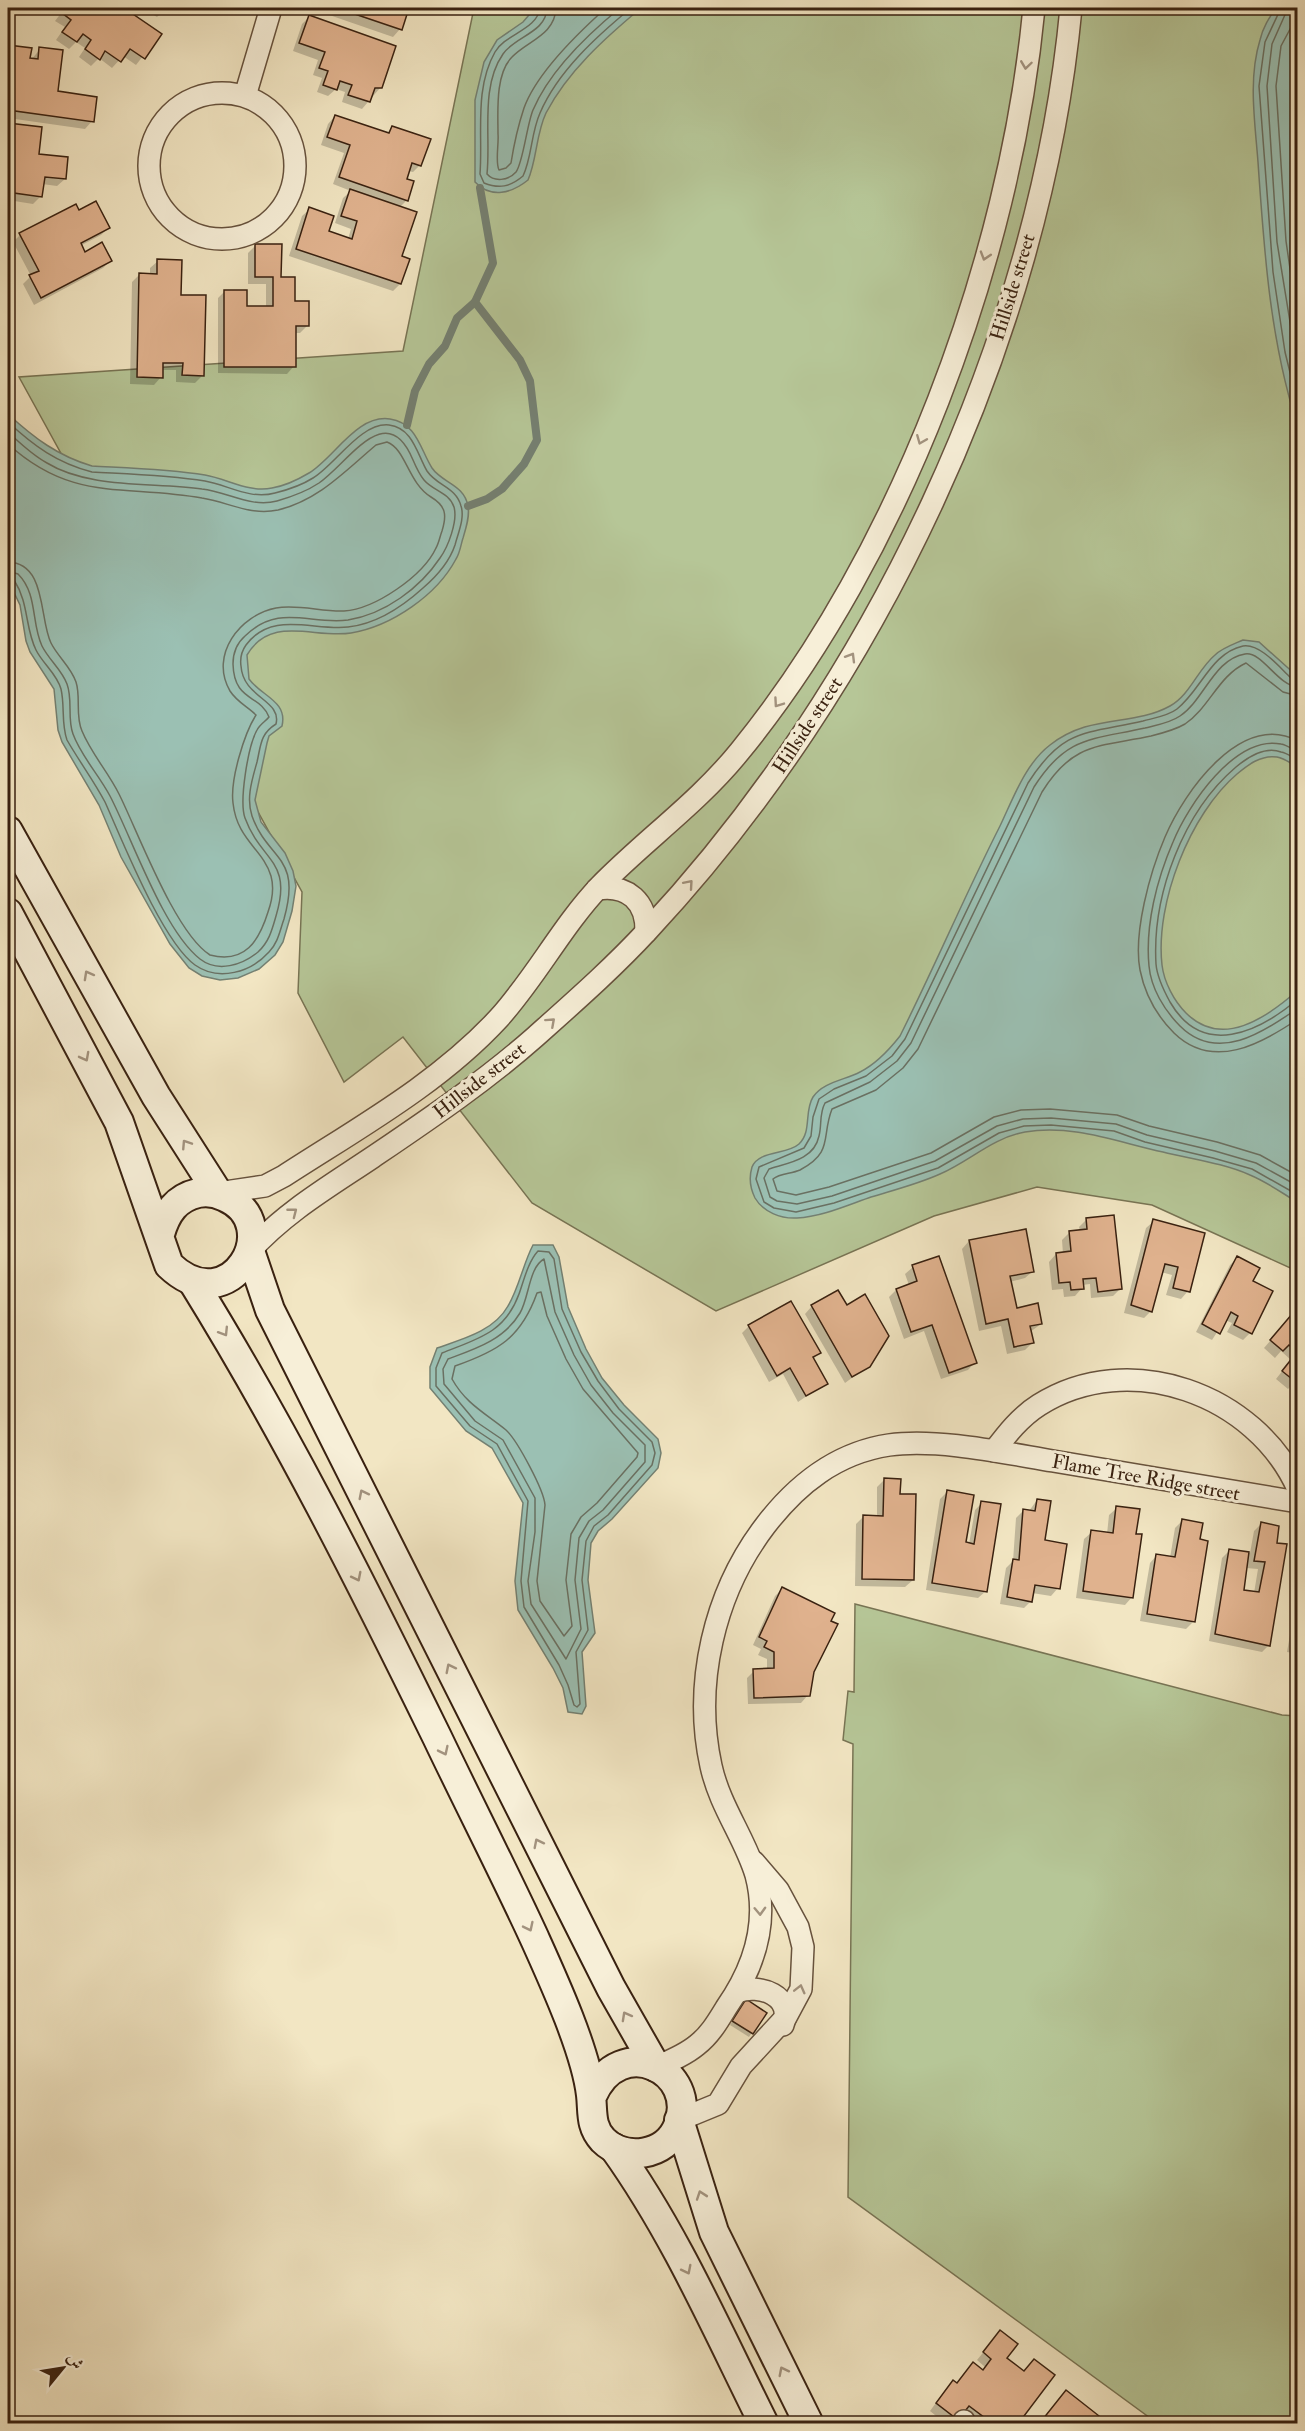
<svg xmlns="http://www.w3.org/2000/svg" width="1305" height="2431" viewBox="0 0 1305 2431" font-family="'IM FELL Double Pica',Amiri,serif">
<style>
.green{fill:#b6c697;stroke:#787454;stroke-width:1.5}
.water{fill:#9bc0b3;stroke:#748072;stroke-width:1.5}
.shadow{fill:#0003;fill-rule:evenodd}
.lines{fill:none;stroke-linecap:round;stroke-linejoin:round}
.shore{stroke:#6a7062;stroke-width:1.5}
.stream{stroke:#748072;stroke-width:8}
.building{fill:#e0b28e;stroke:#392110;stroke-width:1.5}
.street-casing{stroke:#67523d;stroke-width:24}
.secondary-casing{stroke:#392110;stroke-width:32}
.street{stroke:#f7efd8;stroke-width:21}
.secondary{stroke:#f7efd8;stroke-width:28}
.oneway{stroke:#a2927e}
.labels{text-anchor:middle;stroke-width:6;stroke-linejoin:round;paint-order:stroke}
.street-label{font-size:20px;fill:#392110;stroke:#f7efd8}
</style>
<rect width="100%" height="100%" fill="#f2e6c3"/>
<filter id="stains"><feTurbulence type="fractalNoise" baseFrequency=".00333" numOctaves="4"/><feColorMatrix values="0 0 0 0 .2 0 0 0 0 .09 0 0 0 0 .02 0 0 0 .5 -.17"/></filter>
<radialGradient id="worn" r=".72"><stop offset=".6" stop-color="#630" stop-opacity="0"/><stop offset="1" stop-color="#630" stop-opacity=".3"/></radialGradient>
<g class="green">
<path d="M474,8H1297V1271L1152,1205L1037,1187L934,1216L716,1311L532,1203L403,1037L344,1082L298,993L302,892L19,377L403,351Z"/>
<path d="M855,1604L1282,1715L1297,1716V2423H1157L848,2197L853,1744L843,1740L848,1691L854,1692Z"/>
</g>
<g class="water">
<path d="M535,8H641C605,38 568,71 546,113C536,134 537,159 528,180C512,193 491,199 475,182V100L484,62L497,40L523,22Z"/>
<path d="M1276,8H1297V424C1270,340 1264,250 1258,162C1255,122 1248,79 1260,40C1263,27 1269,18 1276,8Z"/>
<path d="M8,414C34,438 58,456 92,466C130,468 169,469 205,475C228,479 249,493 272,488C284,486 299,479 309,473C334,458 357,414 390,419C417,423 420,449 432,468C442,483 464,484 468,506C470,516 466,528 463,538C461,544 460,553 456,559C437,595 392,626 351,633C315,639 271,614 247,655L249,679C261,696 288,701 282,726L269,736L267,743L255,800L261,822L285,853L293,871L296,886L292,911L283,942L275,955L259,969L238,978L220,980L202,976L189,968L170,944L121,857L99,805L62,742L58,730L54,689L30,652L26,641L20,605L8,580Z"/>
<path d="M1243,640L1259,642L1297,676V767C1292,764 1284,758 1277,757C1261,755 1249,764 1237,774C1190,814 1155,903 1162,965C1164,982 1174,1001 1186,1013C1222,1049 1266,1018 1297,991V1202C1282,1193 1267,1182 1250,1175C1223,1163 1191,1159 1163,1152C1117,1142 1073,1124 1025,1132C992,1138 970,1161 940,1174C918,1184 894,1190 871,1197C848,1205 821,1217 797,1218C781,1219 763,1212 755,1198C750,1188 749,1177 752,1167C759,1150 787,1155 799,1144C812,1132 804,1111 813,1097C823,1082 845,1080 860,1072C876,1064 889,1050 900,1036C935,966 965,895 1000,826C1013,799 1025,764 1050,745C1091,713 1132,727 1170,706C1190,695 1198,669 1215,655C1222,648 1234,644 1243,640Z"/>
<path d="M533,1245H553L559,1257L568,1307L586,1349L602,1378L624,1405L658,1439L661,1453L658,1468L612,1519L598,1531L591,1543L588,1580L595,1633L582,1652L586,1706L582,1714L568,1712L563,1688L553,1668L518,1610L515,1581L523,1503L492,1448L466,1431L430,1388V1367L437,1348C463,1339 494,1331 508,1306C519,1288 523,1264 533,1245Z"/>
</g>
<g class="shadow">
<path d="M65,8H122L160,34L136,65L123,56L112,68L99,58L91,66L79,57L85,48L76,42L69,49L56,40L65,27L55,21Z"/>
<path d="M142,8H166L157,17Z"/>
<path d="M309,8H408L400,29L393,37Z"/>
<path d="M309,17L380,88L362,109L342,102L345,92L336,89L328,96L317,92L322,78L313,75L318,60L293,51L302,24Z"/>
<path d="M8,47L30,50L29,59H32L40,49L56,93L92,121L85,129L8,118Z"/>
<path d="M335,116L386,134L392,128L420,165L413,172L408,171L406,180L407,200L399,208L400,284L393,291L289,256L302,216L310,209L327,232L348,239L351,229L335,223L343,198L351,191L333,184L344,153L321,145L328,124Z"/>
<path d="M8,124L41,128L38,155L65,179L57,186L42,184L41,196L33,204L8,200Z"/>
<path d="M78,212L108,228L101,235L80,246L84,254L110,261L103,268L34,305L23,284L31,276L13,242L20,235Z"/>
<path d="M255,246L308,325L300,333H294V366L287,374L218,373V298L225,291L245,308H266V284H248V253Z"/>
<path d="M158,261L180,296L203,375L195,383L176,382V370H162L161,377L154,385L130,384L132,282L139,275H150V268Z"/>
<path d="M1087,1219L1120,1289L1113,1296L1091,1298L1090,1284L1082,1285V1288L1075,1296L1064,1297L1063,1289L1052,1290L1049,1262L1056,1254H1063L1062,1240L1070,1232L1080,1231L1079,1227Z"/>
<path d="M1154,1221L1203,1234L1188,1291L1181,1299L1166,1295L1172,1275L1161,1272L1151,1311L1144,1318L1124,1313L1146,1228Z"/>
<path d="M969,1241L1033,1271L1025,1278L1010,1282L1016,1309L1041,1324L1030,1332L1032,1343L1025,1350L1007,1354L1001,1326L979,1331L962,1249Z"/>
<path d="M1237,1258L1251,1282L1250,1333L1243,1340L1227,1332L1232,1323L1225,1320L1212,1340L1196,1332L1230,1265Z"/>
<path d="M913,1267L975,1362L968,1370L941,1379L924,1331L904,1339L889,1297L896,1290L909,1285L905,1274Z"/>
<path d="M812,1306L868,1366L845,1383L805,1314Z"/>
<path d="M1298,1309V1379L1288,1389L1276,1379L1291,1360L1281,1351L1275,1358L1264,1348Z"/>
<path d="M749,1326L819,1353L813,1359L826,1383L798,1402L783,1374L769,1382L742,1333Z"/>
<path d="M884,1480L899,1495L913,1580L905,1587L855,1586L856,1524L863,1517H877V1487Z"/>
<path d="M947,1492L965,1544H969L975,1510L982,1503L986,1591L978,1598L926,1590L940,1499Z"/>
<path d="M1037,1500L1043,1541L1058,1588L1051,1596L1032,1593L1031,1601L1024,1608L1000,1604L1006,1568L1013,1561L1016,1518L1024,1510L1029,1511Z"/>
<path d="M1117,1508L1135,1535L1132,1597L1125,1605L1076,1598L1084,1539L1092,1532L1107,1534L1109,1515Z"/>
<path d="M1182,1521L1199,1540L1194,1621L1186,1629L1140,1621L1150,1563L1157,1555L1170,1558L1175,1528Z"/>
<path d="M1261,1524L1277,1527L1269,1645L1262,1652L1209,1641L1222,1558L1230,1550L1250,1553L1254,1531ZM1246,1568L1258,1569L1254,1593L1242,1591Z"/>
<path d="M1298,1588V1654L1287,1652Z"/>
<path d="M782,1589L812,1671L808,1695L801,1703L748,1704L747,1678L754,1671L767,1670V1659L758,1655L761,1649L753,1645L775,1596Z"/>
<path d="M743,2004L765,2013L749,2037L730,2025Z"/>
<path d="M1000,2332L1005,2358L1023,2372L1016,2424H976L962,2413L952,2424H946L930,2411L946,2389L954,2382L956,2384L973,2364L982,2371L985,2367L977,2360Z"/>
</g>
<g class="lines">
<g class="shore">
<path d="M540,8C537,30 505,34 495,52C474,89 483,134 480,174L484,183C499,189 510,187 523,176C532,157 531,133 540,113C558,71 597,36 631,8"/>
<path d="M547,8C546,33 515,36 503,54C480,87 491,136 487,174C494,182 508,181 516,172C523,163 527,124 533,110C550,70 587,35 620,8"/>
<path d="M556,8C555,35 527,41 512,57C495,74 498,112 498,134C499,144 495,162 499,170L506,168L511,163C514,144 518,126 524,108C537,72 578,33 606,8"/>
<path d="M1281,8L1265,42L1259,86L1273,272L1285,352L1298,405"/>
<path d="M1288,8L1272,44L1267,86L1277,242L1298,371"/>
<path d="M1297,8L1296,18L1281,46L1276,86L1286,241L1298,324"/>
<path d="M8,422C34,446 57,463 92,472C129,474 168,475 205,481C228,485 250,500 275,493C287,490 302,485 313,478C335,465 361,422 389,425C413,428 417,454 427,471C437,486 456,487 461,506C465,518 458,533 455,545C449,563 437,576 423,588C402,607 377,624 348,627C313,631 272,610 246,645C241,652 240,659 241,666C243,698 282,700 276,724C260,734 261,745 257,762C252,780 246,798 252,816C268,861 302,855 284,919C280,930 278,943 269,952C251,972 219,982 195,965C162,941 123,842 105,802C94,781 79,761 67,740C61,723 65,706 61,689C57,674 43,664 36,650C25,628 29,603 14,580L8,578"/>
<path d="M8,432C20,443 32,455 47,463C89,489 154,482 202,489C228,492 251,508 277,501C291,497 307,491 319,483C349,462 387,397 413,460C416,467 419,474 424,480C433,491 449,492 454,507C458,521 448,547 440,558C420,588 385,614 348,620C309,625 279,603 245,636C237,643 233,653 233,664C234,702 260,694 269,717C266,721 260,724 257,730C248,746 239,801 245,818C261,862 293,860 276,916C272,930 269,942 258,952C242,965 218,973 200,959C163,930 132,838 110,796C99,775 81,756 73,734C67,718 73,700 67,684C62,670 49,660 42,646C31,623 38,594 18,574L8,571"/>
<path d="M8,444C73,503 124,484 202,498C228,502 250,516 278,510C319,500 345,471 376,445L387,442C406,449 408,483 431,497C446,506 447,515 442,531C440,536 439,543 436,548C423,576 375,609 344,611C322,612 298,604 276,608C240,615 209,655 230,691C237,702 248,707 256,715C244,734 230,780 233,803C237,840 263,849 271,876C274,887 272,901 268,912C259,941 245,964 210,955C175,933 138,832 119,794C108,772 91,753 82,731C75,716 81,697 76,682C71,667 58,657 51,643C39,619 47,563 8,562"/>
<path d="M1298,680L1291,678C1280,668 1260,643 1243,646C1211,653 1201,690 1177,709C1168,716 1154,718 1143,721C1085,734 1063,728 1028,783L905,1039L892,1056L866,1076L834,1089L819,1099L813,1117L811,1136L804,1148L759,1167L756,1179L764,1202L774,1208L796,1212L834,1203L938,1168L999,1133L1024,1126L1051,1125L1114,1131L1145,1142L1213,1158L1252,1169L1298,1195"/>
<path d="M1298,687C1278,686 1262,651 1245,654C1214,659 1204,700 1180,716C1170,723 1157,725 1145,728C1092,740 1067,735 1034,787L911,1043L897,1061L870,1082L825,1103C819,1114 822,1125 819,1136C814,1160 788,1163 769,1169L764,1178L770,1197L777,1201L797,1204L832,1196L935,1161L997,1126L1023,1119L1051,1118L1116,1124L1147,1135L1215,1151L1256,1163L1298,1186"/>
<path d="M1298,696L1283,692L1246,663C1218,676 1210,707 1185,724C1175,730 1163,733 1151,736C1099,747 1073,742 1042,792L918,1049L903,1068L876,1090L832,1109C821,1137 834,1152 800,1170C791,1174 780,1173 773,1179L777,1191L796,1195L829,1187L931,1153L994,1117L1021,1110L1050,1109L1117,1115L1149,1126L1217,1142L1260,1155L1298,1176"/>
<path d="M1298,741C1241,711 1184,792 1165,837C1150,872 1133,933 1140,970C1145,995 1157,1016 1174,1033C1213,1071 1261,1044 1298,1019"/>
<path d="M1298,752C1292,749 1287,745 1281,744C1235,735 1188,805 1173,842C1157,879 1145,925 1149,966C1151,988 1164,1010 1180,1026C1217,1063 1263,1033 1298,1008"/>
<path d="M1298,760C1292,757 1287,753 1281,752C1265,746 1248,757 1236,767C1183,812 1152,895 1156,964C1157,977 1164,991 1170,1002C1203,1059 1259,1032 1298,999"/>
<path d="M538,1251L549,1252L554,1259L562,1309L581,1352L598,1381L619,1409L652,1442L655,1453L652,1465L608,1515L594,1526L586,1541L582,1580L588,1630L576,1652L580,1704L577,1707L574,1705L568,1685L559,1665L524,1607L521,1581L528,1501L497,1444L470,1426L436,1386V1368L442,1353C477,1339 505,1333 519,1294C524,1280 528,1262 538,1251Z"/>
<path d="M544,1259L555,1312L574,1355L591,1385L613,1413L645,1445V1462L603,1510L589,1521L579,1538L575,1580L581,1629L566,1659L531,1604L528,1581L535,1532V1498L503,1440L475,1421L444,1384L443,1369L448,1359C475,1349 504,1340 520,1313C529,1298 529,1267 544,1259Z"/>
<path d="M541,1292L547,1316L566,1359L583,1389L638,1453L637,1457L597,1503L581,1517L571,1534L566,1580L572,1626L564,1636L540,1601L537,1581L545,1505C544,1490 517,1440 506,1430C485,1413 466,1404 452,1379L455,1366C498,1351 521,1338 537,1293Z"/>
</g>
<g class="stream">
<path d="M407,425L415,391L429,364L445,346L457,318L475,302"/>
<path d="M468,506L487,499L502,489L524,464L537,440L530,381L520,360L475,302L493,263L480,188"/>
</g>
</g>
<g class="building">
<path d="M65,8H124L162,34L145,59L130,49L121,62L105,51L100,60L85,49L91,40L83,34L77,42L62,32L71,20L62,13Z"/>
<path d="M337,8H409L402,30Z"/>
<path d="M309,15L396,46L382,88H375L370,102L348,95L352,85L340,81L337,90L323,85L328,71L319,68L325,52L299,43Z"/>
<path d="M8,45L32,48L30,58L38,59L39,47L63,50L58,91L97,97L94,122L8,110Z"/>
<path d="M335,115L389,133L392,126L431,139L421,166L412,163L407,179L414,181L408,201L339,177L350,145L327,137Z"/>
<path d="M8,123L42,127L39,154L68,157L66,179L45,177L42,197L14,193V187L8,186Z"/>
<path d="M350,189L417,212L402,256L410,259L401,284L296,249L309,207L334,216L329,231L352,239L357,221L341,216Z"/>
<path d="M96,201L110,228L81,243L85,252L102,242L112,261L41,298L29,275L39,271L19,233L76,204L79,210Z"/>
<path d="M255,244H282L281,277H295V301H309V326H296V367H224V290H247V306H273V277H255Z"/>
<path d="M157,259L182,260L181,295H206L204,376L182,375L183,363H163V378L137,377L139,273L157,274Z"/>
<path d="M1114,1215L1122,1289L1098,1292L1096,1278L1083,1279L1084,1289L1071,1290L1070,1282L1059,1283L1056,1253L1071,1251L1069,1231L1087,1229L1086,1218Z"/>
<path d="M1153,1219L1205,1233L1190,1292L1173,1288L1178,1267L1165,1264L1152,1312L1131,1305Z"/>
<path d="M1026,1229L1034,1272L1010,1276L1017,1308L1038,1303L1042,1324L1030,1326L1034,1343L1014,1347L1008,1319L986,1324L969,1240Z"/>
<path d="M939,1256L977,1363L949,1373L932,1325L911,1332L896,1289L917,1281L912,1265Z"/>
<path d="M1237,1256L1260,1268L1253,1281L1273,1291L1252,1334L1234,1325L1238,1316L1231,1312L1220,1334L1202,1324Z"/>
<path d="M838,1290L847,1305L865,1294L889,1336L870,1367L852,1377L811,1305Z"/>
<path d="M791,1301L821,1353L813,1357L828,1384L806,1396L790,1368L777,1376L748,1325Z"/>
<path d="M1298,1307V1382L1297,1383L1282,1371L1297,1352L1289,1345L1283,1351L1270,1340Z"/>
<path d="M884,1478L901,1479L900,1494H916L914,1580L862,1579L863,1515L883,1516Z"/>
<path d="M947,1490L974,1495L966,1542L974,1544L981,1501L1001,1504L987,1592L932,1583Z"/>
<path d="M1037,1499L1051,1501L1045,1540L1067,1544L1060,1589L1035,1585L1032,1602L1007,1597L1013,1559L1019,1560L1023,1509L1035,1511Z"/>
<path d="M1116,1506L1140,1509L1136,1534H1142L1133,1598L1083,1591L1091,1530L1113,1533Z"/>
<path d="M1182,1519L1203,1523L1200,1539L1208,1541L1195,1622L1147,1614L1156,1554L1175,1557Z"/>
<path d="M1261,1522L1279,1526L1277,1543L1287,1544L1270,1646L1215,1634L1229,1549L1249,1552L1244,1590L1259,1592L1265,1562L1254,1561Z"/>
<path d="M782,1587L835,1613L831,1621L838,1624L814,1672L810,1696L754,1698L753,1669L774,1668V1652L764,1647L767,1641L759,1637Z"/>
<path d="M746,1999L767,2013L753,2034L732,2021Z"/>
<path d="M1000,2330L1018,2344L1007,2358L1024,2371L1034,2359L1055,2375L1018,2424H981L985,2418L969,2406L958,2420L936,2403L953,2380L957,2383L973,2362L983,2370L991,2359L983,2352Z"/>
<path d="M1066,2390L1108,2423V2424H1039Z"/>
</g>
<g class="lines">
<g class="street-casing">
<g id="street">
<circle cx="222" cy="166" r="73"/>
<path d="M245,96L271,8"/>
<path d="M597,889C628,884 647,902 646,932"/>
<path d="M218,1193L265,1186L284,1176C358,1128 438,1084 499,1018C536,977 562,926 600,886C646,839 698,803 740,751C901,554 1010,260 1034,8"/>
<path d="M250,1251C285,1212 330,1186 373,1157C429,1119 484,1082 535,1037C573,1003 613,968 648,930C874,688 1040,339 1071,8"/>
<path d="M994,1451C1007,1434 1020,1417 1039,1405C1129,1348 1256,1394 1298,1489"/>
<path d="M737,1992C759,1983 795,1996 783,2025"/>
<path d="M656,2067C670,2061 685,2055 697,2045C710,2035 718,2021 726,2008C754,1968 769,1924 756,1875C745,1838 720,1807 711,1766C693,1684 714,1593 765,1526C797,1484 836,1453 889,1445C937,1438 1005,1453 1053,1461C1135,1475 1216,1488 1298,1502"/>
<path d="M679,2120L718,2104L741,2066L786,2017L801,1989L803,1947L798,1927L778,1890L754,1862"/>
<path d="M963,2424L964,2421"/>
</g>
</g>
<g class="secondary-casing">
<g id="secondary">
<path d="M8,831L156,1096L218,1193"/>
<path d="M8,913L119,1122L169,1265C231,1324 287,1224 225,1197C217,1193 207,1191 198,1193C176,1198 166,1213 160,1234"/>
<path d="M250,1251L270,1310L611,1988L656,2067"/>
<path d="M193,1282C284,1429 361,1582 437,1737C469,1804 503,1870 534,1937C553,1979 586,2051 591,2095C593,2112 590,2126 603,2140C625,2162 666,2156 678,2126C700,2071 620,2031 592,2096"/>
<path d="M679,2120L714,2232L809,2424"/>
<path d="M614,2148C675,2233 717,2330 764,2424"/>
</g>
</g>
<use href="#street" class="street"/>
<use href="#secondary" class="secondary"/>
</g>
<defs><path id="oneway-chevron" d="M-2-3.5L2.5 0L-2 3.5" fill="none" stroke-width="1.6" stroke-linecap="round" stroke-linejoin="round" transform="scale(1.5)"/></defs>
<g class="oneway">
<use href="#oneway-chevron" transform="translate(1026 65) rotate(98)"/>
<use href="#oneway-chevron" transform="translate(985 256) rotate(107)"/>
<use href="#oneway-chevron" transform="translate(921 440) rotate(112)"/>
<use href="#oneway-chevron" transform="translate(851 657) rotate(-59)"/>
<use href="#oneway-chevron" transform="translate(778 703) rotate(125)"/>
<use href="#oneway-chevron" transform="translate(689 884) rotate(-49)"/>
<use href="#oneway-chevron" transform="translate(88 975) rotate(-119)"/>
<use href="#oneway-chevron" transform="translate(551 1022) rotate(-42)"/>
<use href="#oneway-chevron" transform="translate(85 1057) rotate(62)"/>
<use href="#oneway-chevron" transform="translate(186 1144) rotate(-123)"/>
<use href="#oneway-chevron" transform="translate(293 1212) rotate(-38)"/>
<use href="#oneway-chevron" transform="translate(224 1332) rotate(58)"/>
<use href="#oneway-chevron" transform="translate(363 1494) rotate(-117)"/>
<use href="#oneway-chevron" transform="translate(357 1577) rotate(63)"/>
<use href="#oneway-chevron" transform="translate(450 1668) rotate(-117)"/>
<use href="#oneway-chevron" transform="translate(444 1751) rotate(64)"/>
<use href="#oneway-chevron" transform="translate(538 1843) rotate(-117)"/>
<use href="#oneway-chevron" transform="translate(760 1911) rotate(88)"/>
<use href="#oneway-chevron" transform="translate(529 1927) rotate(64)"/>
<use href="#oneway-chevron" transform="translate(800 1989) rotate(-76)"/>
<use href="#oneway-chevron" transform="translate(626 2016) rotate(-119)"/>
<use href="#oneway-chevron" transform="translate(701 2195) rotate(-109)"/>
<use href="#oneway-chevron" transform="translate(687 2270) rotate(63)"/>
<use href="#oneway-chevron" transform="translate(783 2371) rotate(-117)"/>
</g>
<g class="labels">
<g class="street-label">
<text transform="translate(1012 287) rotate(-73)" y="7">Hillside street</text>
<text transform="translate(807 725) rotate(-57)" y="7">Hillside street</text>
<text transform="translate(479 1080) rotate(-38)" y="7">Hillside street</text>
<text transform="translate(1146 1477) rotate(10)" y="7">Flame Tree Ridge street</text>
</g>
</g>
<rect width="1305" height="2431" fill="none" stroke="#f2e6c3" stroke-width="30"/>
<rect x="9" y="9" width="1287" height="2413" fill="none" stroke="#392110" stroke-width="3"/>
<rect x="15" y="15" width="1275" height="2401" fill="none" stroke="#392110" stroke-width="1.5"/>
<g transform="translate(63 2368) rotate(60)" stroke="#f7efd8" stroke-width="4.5" paint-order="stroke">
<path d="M0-4.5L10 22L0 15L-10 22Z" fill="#392110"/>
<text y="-9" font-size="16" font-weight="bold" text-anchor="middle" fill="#392110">ش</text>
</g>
<rect width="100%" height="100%" filter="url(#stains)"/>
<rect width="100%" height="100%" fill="url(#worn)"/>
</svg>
